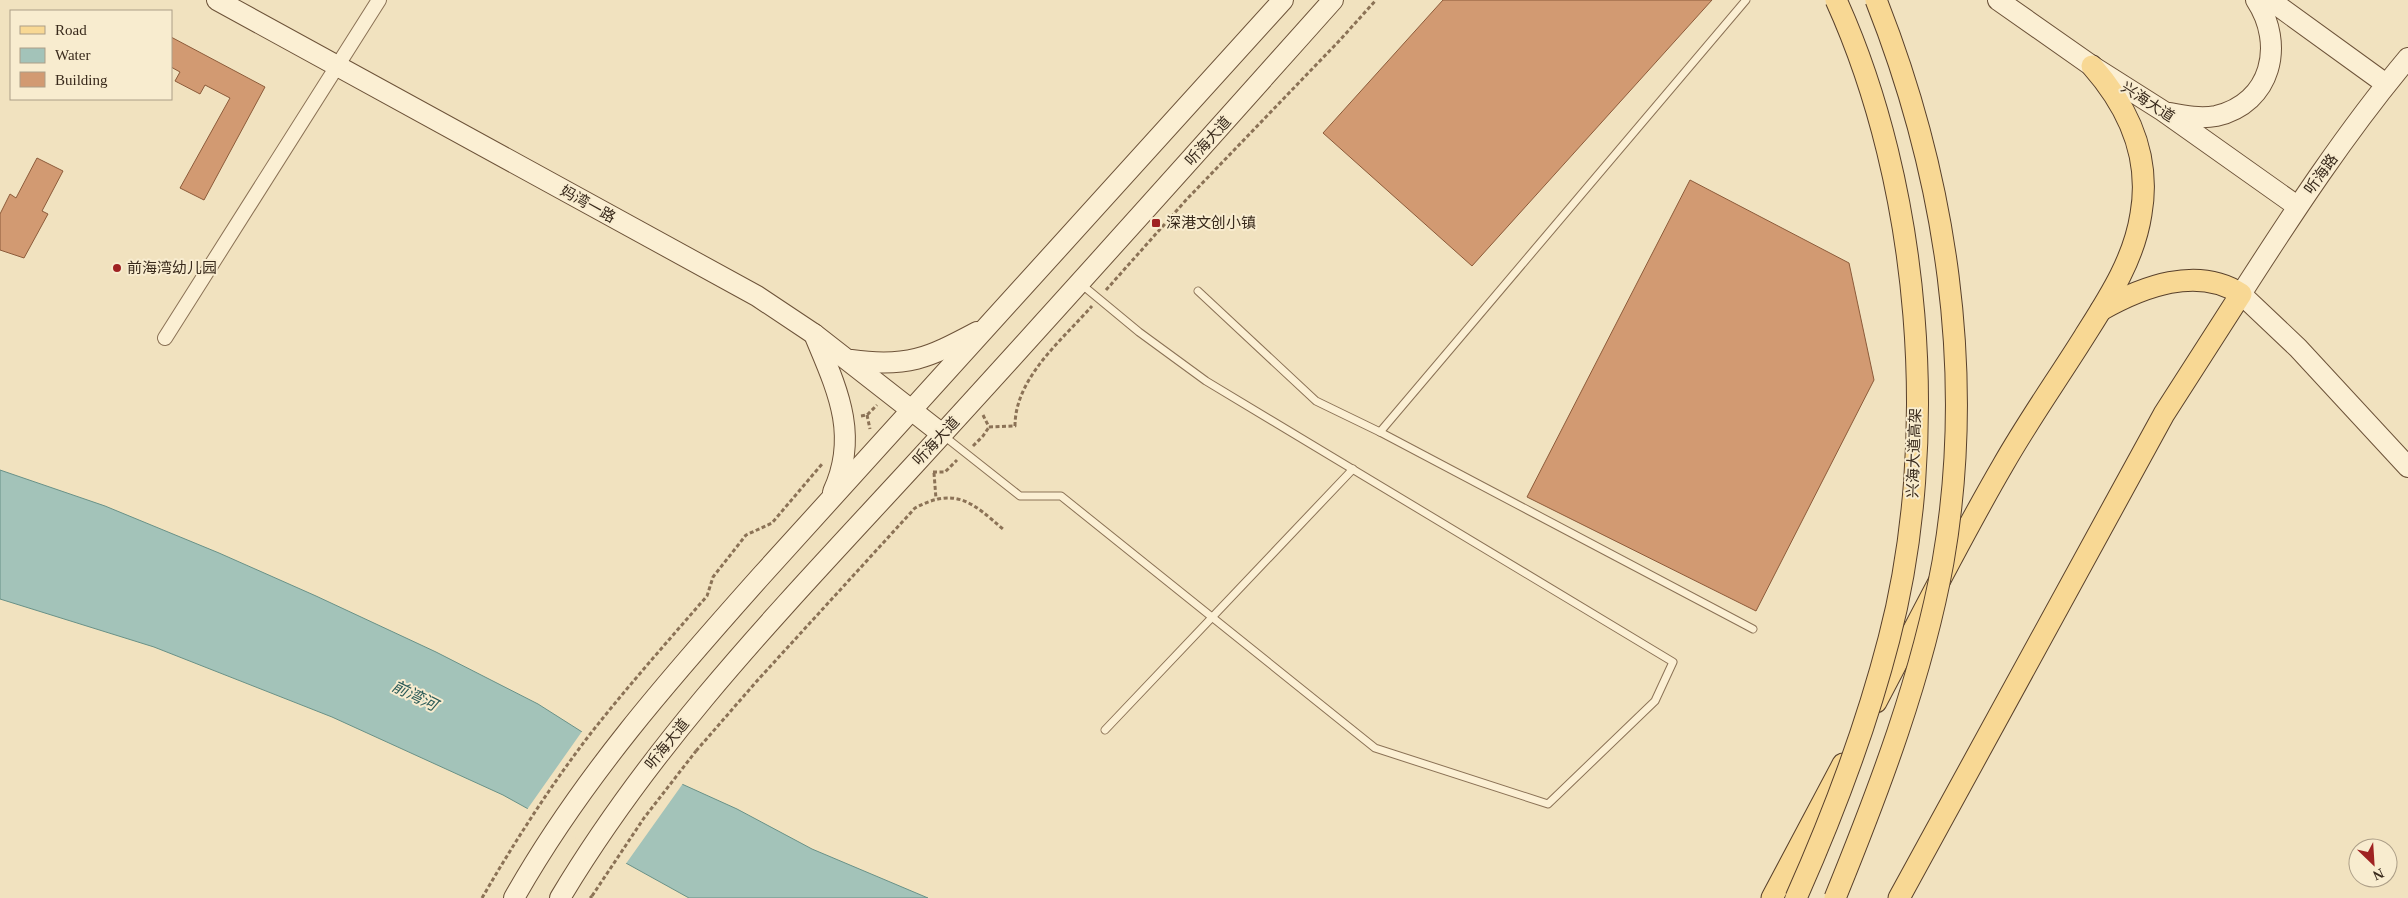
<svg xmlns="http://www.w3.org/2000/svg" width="2408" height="898" viewBox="0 0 2408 898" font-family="'Times New Roman','Noto Sans SC',serif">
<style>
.water{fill:#a3c3b9;stroke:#699187}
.pier{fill:#f1e2bf}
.building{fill:#d29a72;stroke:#8c5b3a}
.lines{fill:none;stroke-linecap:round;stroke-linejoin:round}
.lane-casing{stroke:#8b7256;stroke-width:9}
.street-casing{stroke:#8b7256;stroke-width:16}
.secondary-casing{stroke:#6d5339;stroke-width:22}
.primary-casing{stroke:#58402b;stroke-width:23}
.path{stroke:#8b7256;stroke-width:3;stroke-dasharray:4 2.5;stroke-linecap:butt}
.lane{stroke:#fbefd3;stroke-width:7}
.street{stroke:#fbefd3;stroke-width:14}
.secondary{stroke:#fbefd3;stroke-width:20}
.primary{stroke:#f8d894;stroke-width:21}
.primary-bridge-casing{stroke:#58402b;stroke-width:23;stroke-linecap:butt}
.path-bridge{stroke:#8b7256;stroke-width:3;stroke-dasharray:4 2.5;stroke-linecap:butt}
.primary-bridge{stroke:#f8d894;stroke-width:21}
.poi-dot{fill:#9f2222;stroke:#f8eccf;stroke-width:2}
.labels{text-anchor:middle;stroke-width:4;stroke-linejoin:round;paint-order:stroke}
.street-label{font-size:15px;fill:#392a1c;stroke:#f8eccf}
.poi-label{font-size:15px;fill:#392a1c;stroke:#f8eccf;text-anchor:start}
.water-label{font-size:16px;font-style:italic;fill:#2a5a57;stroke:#f8eccf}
</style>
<rect width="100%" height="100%" fill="#f1e2bf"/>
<path class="water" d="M0,470L105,506L219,553L316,596L436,652L538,704L620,756L737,809L812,849L928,898H689L503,795L332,717L154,647L0,599Z"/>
<path class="pier" d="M583,730L621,754L684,782L625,865L526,811Z"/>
<g class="building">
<path d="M1443,0H1712L1472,266L1323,133Z"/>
<path d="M171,37L265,87L204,200L180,188L230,98L205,85L200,94L175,81L180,72L171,67Z"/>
<path d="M37,158L63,171L42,211L48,214L24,258L0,250V214L10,194L16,198Z"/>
<path d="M1690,180L1849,263L1874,380L1756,611L1527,497Z"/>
</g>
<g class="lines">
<g class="lane-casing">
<g id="lane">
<path d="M1198,291L1316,401L1380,432L1753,629"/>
<path d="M1380,432L1746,0"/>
<path d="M944,436L1020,496H1061L1375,748L1548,804L1655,701L1673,662L1206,381L1139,332L1081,284"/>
<path d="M1105,730L1353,469"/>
</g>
</g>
<g class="street-casing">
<path id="street" d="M165,338L379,0"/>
</g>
<g class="secondary-casing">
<g id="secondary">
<path d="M217,0L757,296L814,334L942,434"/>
<path d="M1998,0L2092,66L2163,111L2297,206"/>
<path d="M2270,0L2386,84"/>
<path d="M2408,58C2346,132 2293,213 2241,294L2298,348L2408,467"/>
<path d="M2170,113C2185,116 2201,119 2216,116C2272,103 2285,44 2256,0"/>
<path d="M814,334C836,387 860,434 833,492"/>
<path d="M851,360C907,368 928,358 977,332"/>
<path d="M514,898C581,779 671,677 762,575L1283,0"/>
<path d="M560,898C656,737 788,602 914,465C1055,311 1194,156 1333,0"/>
</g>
</g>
<g class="primary-casing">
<g id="primary">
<path d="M1876,702C1918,623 1958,542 2003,465C2028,421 2057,380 2084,337C2108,299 2134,260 2141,214C2151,157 2129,108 2092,66"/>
<path d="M1772,898L1843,764"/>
<path d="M1899,898L2164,414L2241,294C2197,265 2142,287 2101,310"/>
</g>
</g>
<g class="path">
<path d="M1106,290L1187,199L1340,40L1376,0"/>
<path d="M867,415L870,429"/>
<path d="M983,415L989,427"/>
<path d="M861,416L867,415L877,405"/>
<path d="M989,427L1015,426C1015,378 1062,340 1092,306"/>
<path d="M973,446L983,436L989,427"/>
<path d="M933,472H945L957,460"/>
<path d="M934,473L936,499"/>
<path d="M696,751L756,682L915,508C956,486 973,503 1004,530"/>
<path d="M482,898C515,841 551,785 591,733C628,686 668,641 707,596L713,577L746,535L772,523L822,464"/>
<path d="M590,898L592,896"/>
</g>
<use href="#lane" class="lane"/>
<use href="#street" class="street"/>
<use href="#secondary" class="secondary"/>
<use href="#primary" class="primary"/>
<g class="primary-bridge-casing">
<g id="primary-bridge">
<path d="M1796,898C1833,815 1866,728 1889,639C1941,440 1921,187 1836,0"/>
<path d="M1835,898C1879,790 1922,677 1943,562C1976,373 1946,177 1876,0"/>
</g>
</g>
<path class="path-bridge" d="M592,896L644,818L696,751"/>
<use href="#primary-bridge" class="primary-bridge"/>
</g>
<g class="poi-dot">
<rect x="1151" y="218" width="10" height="10" rx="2.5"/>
<circle cx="117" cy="268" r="5"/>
</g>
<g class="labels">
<g class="street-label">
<text transform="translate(2148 102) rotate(33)" y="5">兴海大道</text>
<text transform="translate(1208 141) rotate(-48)" y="5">听海大道</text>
<text transform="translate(2321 174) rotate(-54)" y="5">听海路</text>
<text transform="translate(588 204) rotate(29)" y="5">妈湾一路</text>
<text transform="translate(936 441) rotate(-47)" y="5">听海大道</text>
<text transform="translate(1914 453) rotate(-88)" y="5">兴海大道高架</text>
<text transform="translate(667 744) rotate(-51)" y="5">听海大道</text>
</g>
<g class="poi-label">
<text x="1166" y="228">深港文创小镇</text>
<text x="127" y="273">前海湾幼儿园</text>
</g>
<g class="water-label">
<text transform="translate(415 695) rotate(26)" y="6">前湾河</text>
</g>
</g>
<rect x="10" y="10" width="162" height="90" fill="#f8eccf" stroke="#ac9e87"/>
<rect x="20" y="26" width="25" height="8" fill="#f8d894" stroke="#ac9e87"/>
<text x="55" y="35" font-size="15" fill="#392a1c">Road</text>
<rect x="20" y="48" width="25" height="15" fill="#a3c3b9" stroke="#ac9e87"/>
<text x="55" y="60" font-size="15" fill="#392a1c">Water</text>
<rect x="20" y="72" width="25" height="15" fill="#d29a72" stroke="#ac9e87"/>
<text x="55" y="85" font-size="15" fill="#392a1c">Building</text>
<g transform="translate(2373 863) rotate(155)"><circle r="24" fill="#f8eccf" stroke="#ac9e87"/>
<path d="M0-4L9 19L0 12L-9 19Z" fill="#9f2222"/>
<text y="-8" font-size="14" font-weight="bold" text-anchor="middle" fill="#392a1c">N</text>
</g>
</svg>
